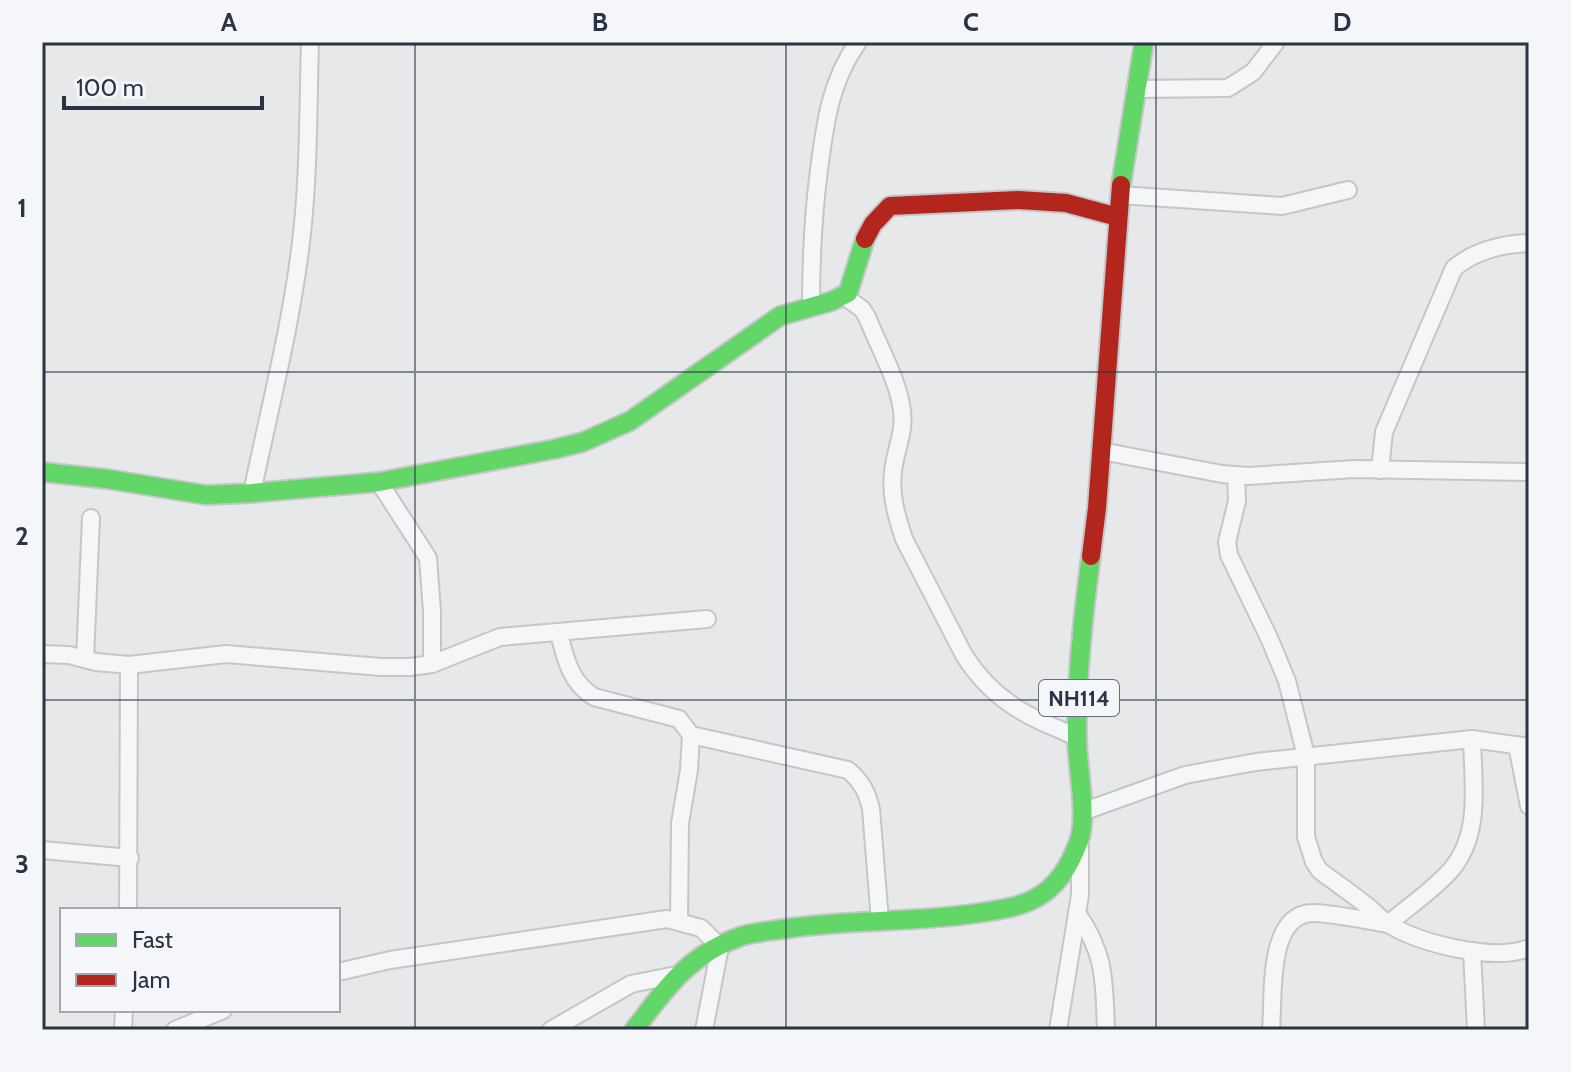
<svg xmlns="http://www.w3.org/2000/svg" width="1571" height="1072" viewBox="0 0 1571 1072" font-family="Cabin,sans-serif">
<style>
.lines{fill:none;stroke-linecap:round;stroke-linejoin:round}
.street-casing{stroke:#c4c6c8;stroke-width:20}
.fast-casing{stroke:#c4c6c8;stroke-width:22}
.jam-casing{stroke:#c4c6c8;stroke-width:22}
.street{stroke:#f5f6f7;stroke-width:16}
.fast{stroke:#63d668;stroke-width:18}
.jam{stroke:#b3261e;stroke-width:18}
.grid{fill:none;stroke:#2b3445;stroke-width:2;stroke-opacity:0.55}
.labels{text-anchor:middle;stroke-width:7;stroke-linejoin:round;paint-order:stroke}
.shield{fill:#f4f6f9;stroke:#676e7b;stroke-width:2}
.shield-label{font-size:22px;font-weight:bold;fill:#2b3445}
.neatline{fill:none;stroke:#2b3445;stroke-width:3}
.grid-label{font-size:26px;text-anchor:middle;font-weight:bold;fill:#2b3445}
</style>
<rect width="100%" height="100%" fill="#e6e8ea"/>
<g class="lines">
<g class="street-casing">
<g id="street">
<path d="M1135,89L1228,88L1253,72L1276,42"/>
<path d="M1120,195L1282,206L1348,190"/>
<path d="M844,296L862,309L867,317C878,345 899,382 902,411C905,432 895,451 893,472C890,496 897,517 904,539L964,655C982,684 1005,704 1036,719C1049,726 1064,730 1077,738"/>
<path d="M811,306C811,260 813,216 819,170C825,123 830,82 858,42"/>
<path d="M1101,451L1222,474L1248,476L1354,469L1529,472"/>
<path d="M1380,470L1384,432L1454,268C1476,250 1501,244 1529,243"/>
<path d="M1236,475L1237,501L1227,542L1229,555L1270,640L1287,681L1306,756V837L1314,862L1320,871C1335,882 1351,893 1366,905C1374,911 1381,920 1390,925C1422,944 1494,962 1529,948"/>
<path d="M379,482L428,558L432,611V664"/>
<path d="M252,493C269,410 291,327 301,242C309,176 308,109 310,42"/>
<path d="M559,634C566,660 570,682 594,697L679,719L691,735L689,770L680,823L679,921"/>
<path d="M42,654L69,655L96,662L129,665L226,654L381,667H410L432,664L500,637L707,619"/>
<path d="M85,659L91,518"/>
<path d="M691,735L848,770C862,782 867,792 871,809L880,921"/>
<path d="M1517,745L1529,806"/>
<path d="M1082,812L1185,775L1256,762L1472,739L1529,747"/>
<path d="M42,850L130,858"/>
<path d="M128,910L129,665"/>
<path d="M1077,913C1106,955 1104,981 1106,1030"/>
<path d="M1472,951L1476,1030"/>
<path d="M338,972L390,960L667,919L701,928L720,947L704,1030"/>
<path d="M123,1030L124,1010"/>
<path d="M175,1030L223,1010"/>
<path d="M551,1030L631,984L676,975"/>
<path d="M1058,1030L1080,895V846"/>
<path d="M1271,1030C1274,998 1266,912 1314,913C1338,914 1364,920 1388,924C1408,907 1432,891 1450,871C1482,835 1473,783 1472,739"/>
</g>
</g>
<g class="fast-casing">
<g id="fast">
<path d="M1121,185L1144,42"/>
<path d="M42,472L107,479L206,495L252,493L379,482L555,449L583,442L630,421L780,316L832,301L848,293L865,239"/>
<path d="M634,1030C666,988 689,954 742,936C755,932 770,931 784,929C848,919 913,923 978,913C997,910 1018,908 1036,898C1057,887 1071,863 1079,841C1088,815 1077,766 1077,738C1076,677 1083,615 1091,556"/>
</g>
</g>
<g class="jam-casing">
<g id="jam">
<path d="M865,239L873,224L890,206L1018,200L1066,203L1118,217"/>
<path d="M1091,556L1097,508L1121,185"/>
</g>
</g>
<use href="#street" class="street"/>
<use href="#fast" class="fast"/>
<use href="#jam" class="jam"/>
</g>
<path class="grid" d="M415,42V1030M786,42V1030M1156,42V1030M42,372H1529M42,700H1529"/>
<g class="labels">
<rect class="shield" x="1039" y="680" width="80" height="36" rx="6"/>
<g class="shield-label">
<text x="1079" y="706">NH114</text>
</g>
</g>
<rect width="1571" height="1072" fill="none" stroke="#f4f6f9" stroke-width="88"/>
<rect x="60" y="908" width="280" height="104" fill="#f4f6f9" stroke="#a4a8b1" stroke-width="2"/>
<rect x="76" y="934" width="40" height="12" fill="#63d668" stroke="#a4a8b1" stroke-width="2"/>
<text x="132" y="948" font-size="24" fill="#2b3445">Fast</text>
<rect x="76" y="974" width="40" height="12" fill="#b3261e" stroke="#a4a8b1" stroke-width="2"/>
<text x="132" y="988" font-size="24" fill="#2b3445">Jam</text>
<path d="M64 96v12h198v-12" fill="none" stroke="#2b3445" stroke-width="4"/>
<text x="76" y="96" font-size="24" fill="#2b3445" stroke="#f4f6f9" stroke-width="6" paint-order="stroke">100 m</text>
<rect x="44" y="44" width="1483" height="984" class="neatline"/>
<g class="grid-label">
<text x="229" y="31">A</text>
<text x="600" y="31">B</text>
<text x="971" y="31">C</text>
<text x="1342" y="31">D</text>
<text x="22" y="217">1</text>
<text x="22" y="545">2</text>
<text x="22" y="873">3</text>
</g>
</svg>
